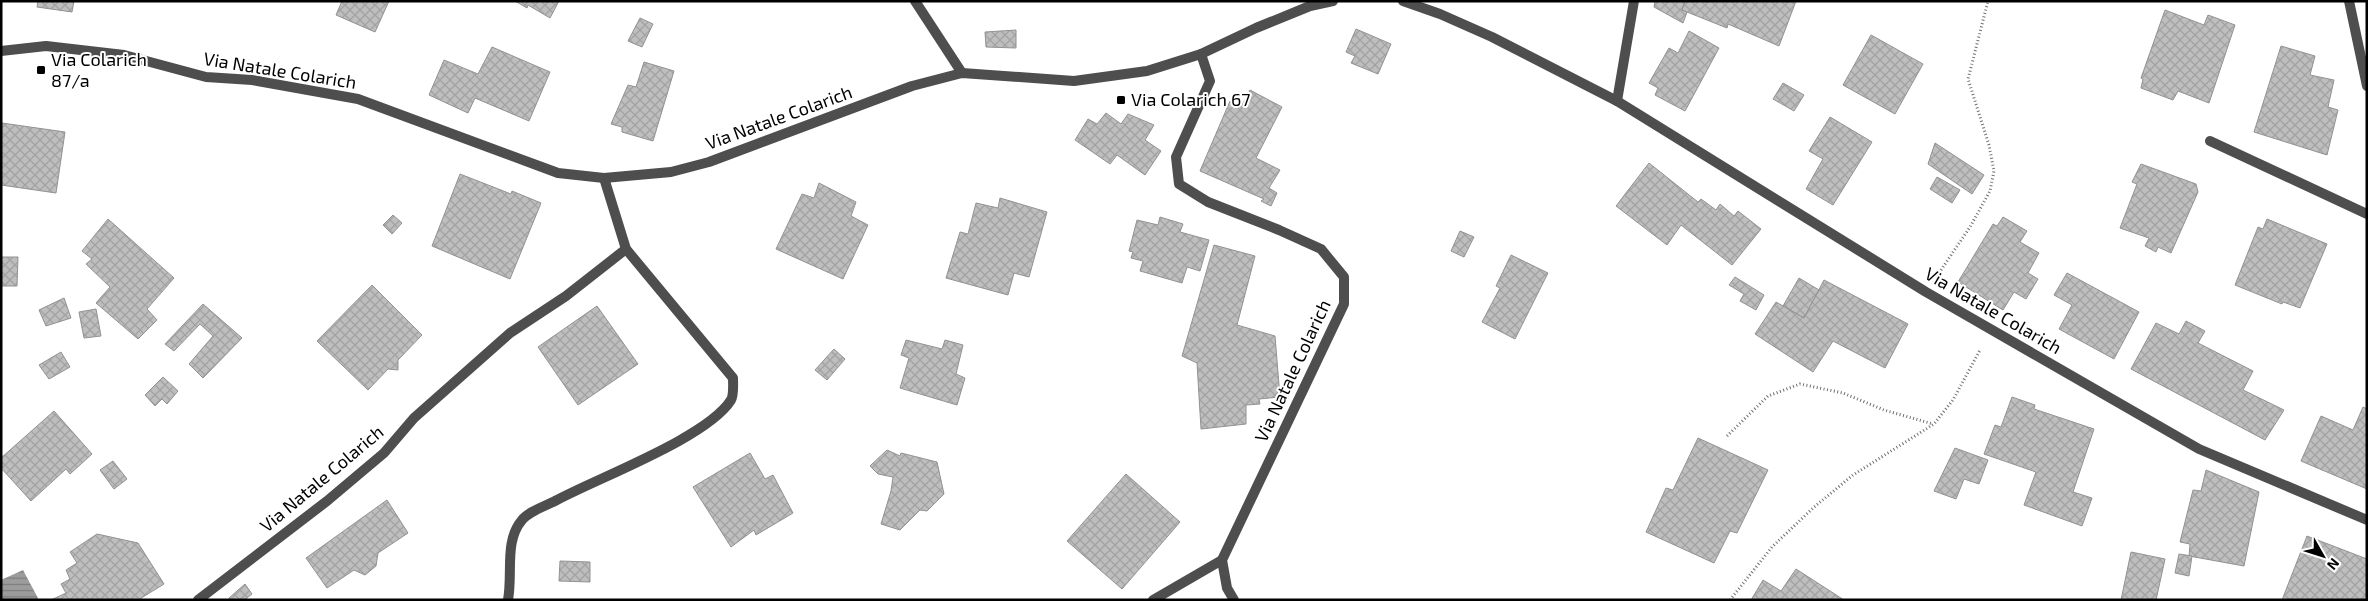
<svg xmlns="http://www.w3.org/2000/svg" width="2368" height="601" viewBox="0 0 2368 601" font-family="'Exo 2',sans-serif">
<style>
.water{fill:url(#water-rules)}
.building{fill:url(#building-cross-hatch);stroke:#929292}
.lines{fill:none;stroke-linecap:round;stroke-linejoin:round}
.path{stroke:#707070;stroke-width:3;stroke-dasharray:1 2.5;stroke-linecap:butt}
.minor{stroke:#4e4e4e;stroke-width:10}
.tertiary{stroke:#4e4e4e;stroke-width:10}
.poi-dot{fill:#000;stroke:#fff;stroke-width:2}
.labels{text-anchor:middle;stroke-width:4;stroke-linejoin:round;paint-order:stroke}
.poi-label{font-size:18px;fill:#000;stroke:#fff;text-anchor:start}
.street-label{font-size:18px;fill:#000;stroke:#fff}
</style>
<defs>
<pattern id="water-rules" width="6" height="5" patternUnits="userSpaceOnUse" patternTransform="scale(1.25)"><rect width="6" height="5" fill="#9c9c9c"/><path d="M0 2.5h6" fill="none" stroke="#7d7d7d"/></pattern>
<pattern id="building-cross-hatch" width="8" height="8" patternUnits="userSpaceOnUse" patternTransform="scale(1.25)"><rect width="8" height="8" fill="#bebebe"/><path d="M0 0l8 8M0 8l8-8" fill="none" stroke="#a2a2a2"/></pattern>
</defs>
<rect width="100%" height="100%" fill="#fff"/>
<path class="water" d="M23,570L39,600H1V580Z"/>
<g class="building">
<path d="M38,1H74L72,12L37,7Z"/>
<path d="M342,1H389L375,32L336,15Z"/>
<path d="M515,1H559L550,18L528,5L527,8Z"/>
<path d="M1655,1H1685L1682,10L1687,12L1683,23L1654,7Z"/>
<path d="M1685,1H1796L1779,46L1728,24L1727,28L1682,10Z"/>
<path d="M2165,10L2204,25L2208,15L2235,25L2209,103L2178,91L2173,100L2141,88L2143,79L2141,78Z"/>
<path d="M640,18L653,24L642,47L628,41Z"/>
<path d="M1356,29L1391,44L1378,74L1351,63L1355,56L1346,52Z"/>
<path d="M1016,30V48L986,47L985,32Z"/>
<path d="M1689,31L1719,48L1685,111L1655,95L1658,88L1649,83L1669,48L1678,53Z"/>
<path d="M1871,35L1923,64L1895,114L1843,85Z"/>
<path d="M2281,46L2315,56L2310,75L2334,80L2328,107L2338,110L2327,155L2254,132Z"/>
<path d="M492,47L550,72L529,121L475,98L468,113L429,95L444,60L478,74Z"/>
<path d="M644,62L674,71L653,141L622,132V127L611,124L628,85L636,87Z"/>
<path d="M1783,83L1804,95L1794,111L1773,99Z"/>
<path d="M1250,90L1282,107L1256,158L1280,170L1269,188L1277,193L1271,206L1261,201L1264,199L1200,171L1230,101L1241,107Z"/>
<path d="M1106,113L1121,124L1128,114L1154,125L1145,140L1161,151L1145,175L1117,155L1110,164L1075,140L1088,119L1097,124Z"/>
<path d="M1830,117L1872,142L1833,205L1806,189L1823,159L1809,151Z"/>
<path d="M2,123L65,132L56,193L1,185Z"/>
<path d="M1935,143L1984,175L1972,194L1928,164Z"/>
<path d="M1649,163L1698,202L1701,199L1716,210L1720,204L1734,216L1738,211L1761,229L1732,265L1681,225L1667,245L1616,206Z"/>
<path d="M2141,164L2196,184L2198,192L2171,253L2158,247L2156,252L2145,246L2149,238L2120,228L2137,184L2132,182Z"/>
<path d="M460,174L511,194L512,191L541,203L510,279L432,246Z"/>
<path d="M1937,177L1960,190L1952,203L1930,189Z"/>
<path d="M819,183L856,202L851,216L868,225L843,279L776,249L802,194L814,198Z"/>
<path d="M1000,198L1047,212L1029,277L1014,273L1008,295L946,278L960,232L968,234L976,203L998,208Z"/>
<path d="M393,215L402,223L392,234L383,225Z"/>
<path d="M1160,217L1183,224L1180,232L1209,240L1200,271L1187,267L1182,283L1140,271L1143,261L1131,258L1133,252L1129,251L1137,220L1158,225Z"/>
<path d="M2003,217L2027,231L2020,242L2039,253L2028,273L2038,279L2026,299L2014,292L2003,310L1958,282L1993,224L1997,226Z"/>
<path d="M108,219L174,278L147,309L157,320L138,339L96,303L110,287L86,264L92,259L82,251Z"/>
<path d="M2267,219L2327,244L2300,308L2283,302L2282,304L2235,285L2258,227L2263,229Z"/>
<path d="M1460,231L1474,237L1464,257L1451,251Z"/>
<path d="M1214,245L1255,256L1237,325L1275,336L1280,397L1259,399L1260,404L1246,405V424L1201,429L1197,363L1182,356Z"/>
<path d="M1511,255L1548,273L1515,339L1482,322L1500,288L1496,286Z"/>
<path d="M1,257H18L17,286H1Z"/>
<path d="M2067,273L2139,312L2114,359L2059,329L2072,305L2054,295Z"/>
<path d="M1735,277L1764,295L1756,310L1740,301L1744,294L1729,285Z"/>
<path d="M1799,278L1819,290L1804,318L1783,306Z"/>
<path d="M1824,280L1908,324L1885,368L1833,341L1813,372L1755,334L1776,302L1804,318Z"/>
<path d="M372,285L422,335L398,360V370L388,369L368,390L317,341Z"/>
<path d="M64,298L71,318L46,326L39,310Z"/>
<path d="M203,304L242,338L203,378L189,364L213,336L200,324L174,351L165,344Z"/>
<path d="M597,306L638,364L578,405L538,347Z"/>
<path d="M96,309L101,336L84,338L79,312Z"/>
<path d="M2186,321L2205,331L2198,343L2253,371L2243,390L2284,410L2265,440L2131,369L2156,323L2179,334Z"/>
<path d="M906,340L942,349L945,340L963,345L956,374L965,378L957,405L900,388L909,358L901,355Z"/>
<path d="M834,349L845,359L827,380L815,370Z"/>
<path d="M61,352L70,367L49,379L39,365Z"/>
<path d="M163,377L178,391L167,404L162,399L155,406L145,395Z"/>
<path d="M2012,397L2035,405L2034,409L2094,429L2073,492L2092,498L2082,526L2024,505L2036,472L1984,454L1995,425L2001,427Z"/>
<path d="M2363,407L2367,409V489L2301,461L2321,416L2353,430Z"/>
<path d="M54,411L92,454L70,474L66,469L31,501L1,468V458Z"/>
<path d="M1698,438L1768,470L1737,533L1730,531L1714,563L1646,532L1666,488L1673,490Z"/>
<path d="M1955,448L1988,460L1979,484L1964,479L1956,499L1934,491Z"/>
<path d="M887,450L900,456L901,453L937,462L944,494L927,511L920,510L900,530L881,524L891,491L893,477L878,474L870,466Z"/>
<path d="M750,453L765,479L773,475L793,513L756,535L754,530L731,547L693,487Z"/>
<path d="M113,461L127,479L114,489L100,470Z"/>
<path d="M2206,470L2259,492L2244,566L2189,556L2190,544L2180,542L2193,490L2201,491Z"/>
<path d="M1126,474L1180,522L1122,589L1067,541Z"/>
<path d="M387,500L408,533L378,553L376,566L365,575L354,570L327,588L306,558Z"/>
<path d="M97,534L138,543L164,584L138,600H51L66,593L61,584L70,579L66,570L77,563L70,552Z"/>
<path d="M2307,536L2367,559V600H2282Z"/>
<path d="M2131,552L2165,559L2156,600H2121Z"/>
<path d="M2179,554L2192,556L2189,576L2175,573Z"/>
<path d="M560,561L590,562V582L559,581Z"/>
<path d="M1796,569L1844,600H1751L1763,580L1781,591Z"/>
<path d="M245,584L252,594L244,600H230L229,598Z"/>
</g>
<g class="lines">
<g class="path">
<path d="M1939,273L1970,227L1990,191L1994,171L1989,145L1968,79L1988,1"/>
<path d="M1727,436L1768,396L1800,384L1843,393L1884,410L1933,424"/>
<path d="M1730,600L1772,547L1813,508L1853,475L1934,424L1953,400L1980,350"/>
</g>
<g class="minor">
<path d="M915,1L962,73"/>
<path d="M1403,1L1440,14L1492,37L1617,101L1926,292L2199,449L2367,520"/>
<path d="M1,51L46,46L124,55L206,77L252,80L358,99L558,173L604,178L671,172L709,162L912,86L962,73L1074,81L1147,71L1201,54L1256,28L1310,6L1333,1"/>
<path d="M1201,54L1210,81L1176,157L1179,184L1208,202L1279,230L1321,249L1344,277V304L1222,560L1227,588L1234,600"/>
<path d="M1617,101L1634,1"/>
<path d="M2210,141L2367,214"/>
<path d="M198,600L327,501L384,453L414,418L510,333L566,296L626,249"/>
<path d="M508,600C513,573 504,541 522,520C528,512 545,506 555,501C597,478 707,438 731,400C734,395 733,385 733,378L626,249L604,178"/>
<path d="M1153,600L1222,560"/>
</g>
<path class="tertiary" d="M2349,1L2367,86"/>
</g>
<g class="poi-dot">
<rect x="36" y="65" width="10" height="10" rx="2.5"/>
<rect x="1116" y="95" width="10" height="10" rx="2.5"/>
</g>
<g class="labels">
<g class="poi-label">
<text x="51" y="66">Via Colarich<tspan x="51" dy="21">87/a</tspan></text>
<text x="1131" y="106">Via Colarich 67</text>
</g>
<g class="street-label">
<text transform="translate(280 71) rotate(9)" y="6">Via Natale Colarich</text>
<text transform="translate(779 118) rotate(-20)" y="6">Via Natale Colarich</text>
<text transform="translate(1993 311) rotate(30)" y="6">Via Natale Colarich</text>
<text transform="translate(1293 371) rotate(-65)" y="6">Via Natale Colarich</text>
<text transform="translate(322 479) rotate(-40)" y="6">Via Natale Colarich</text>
</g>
</g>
<rect width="2368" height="601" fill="none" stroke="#000000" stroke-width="5"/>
<g transform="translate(2323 556) rotate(129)" stroke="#ffffff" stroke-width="4" paint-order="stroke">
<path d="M0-4L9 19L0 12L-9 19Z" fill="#000000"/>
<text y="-8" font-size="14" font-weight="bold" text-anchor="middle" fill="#000000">N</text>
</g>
</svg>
